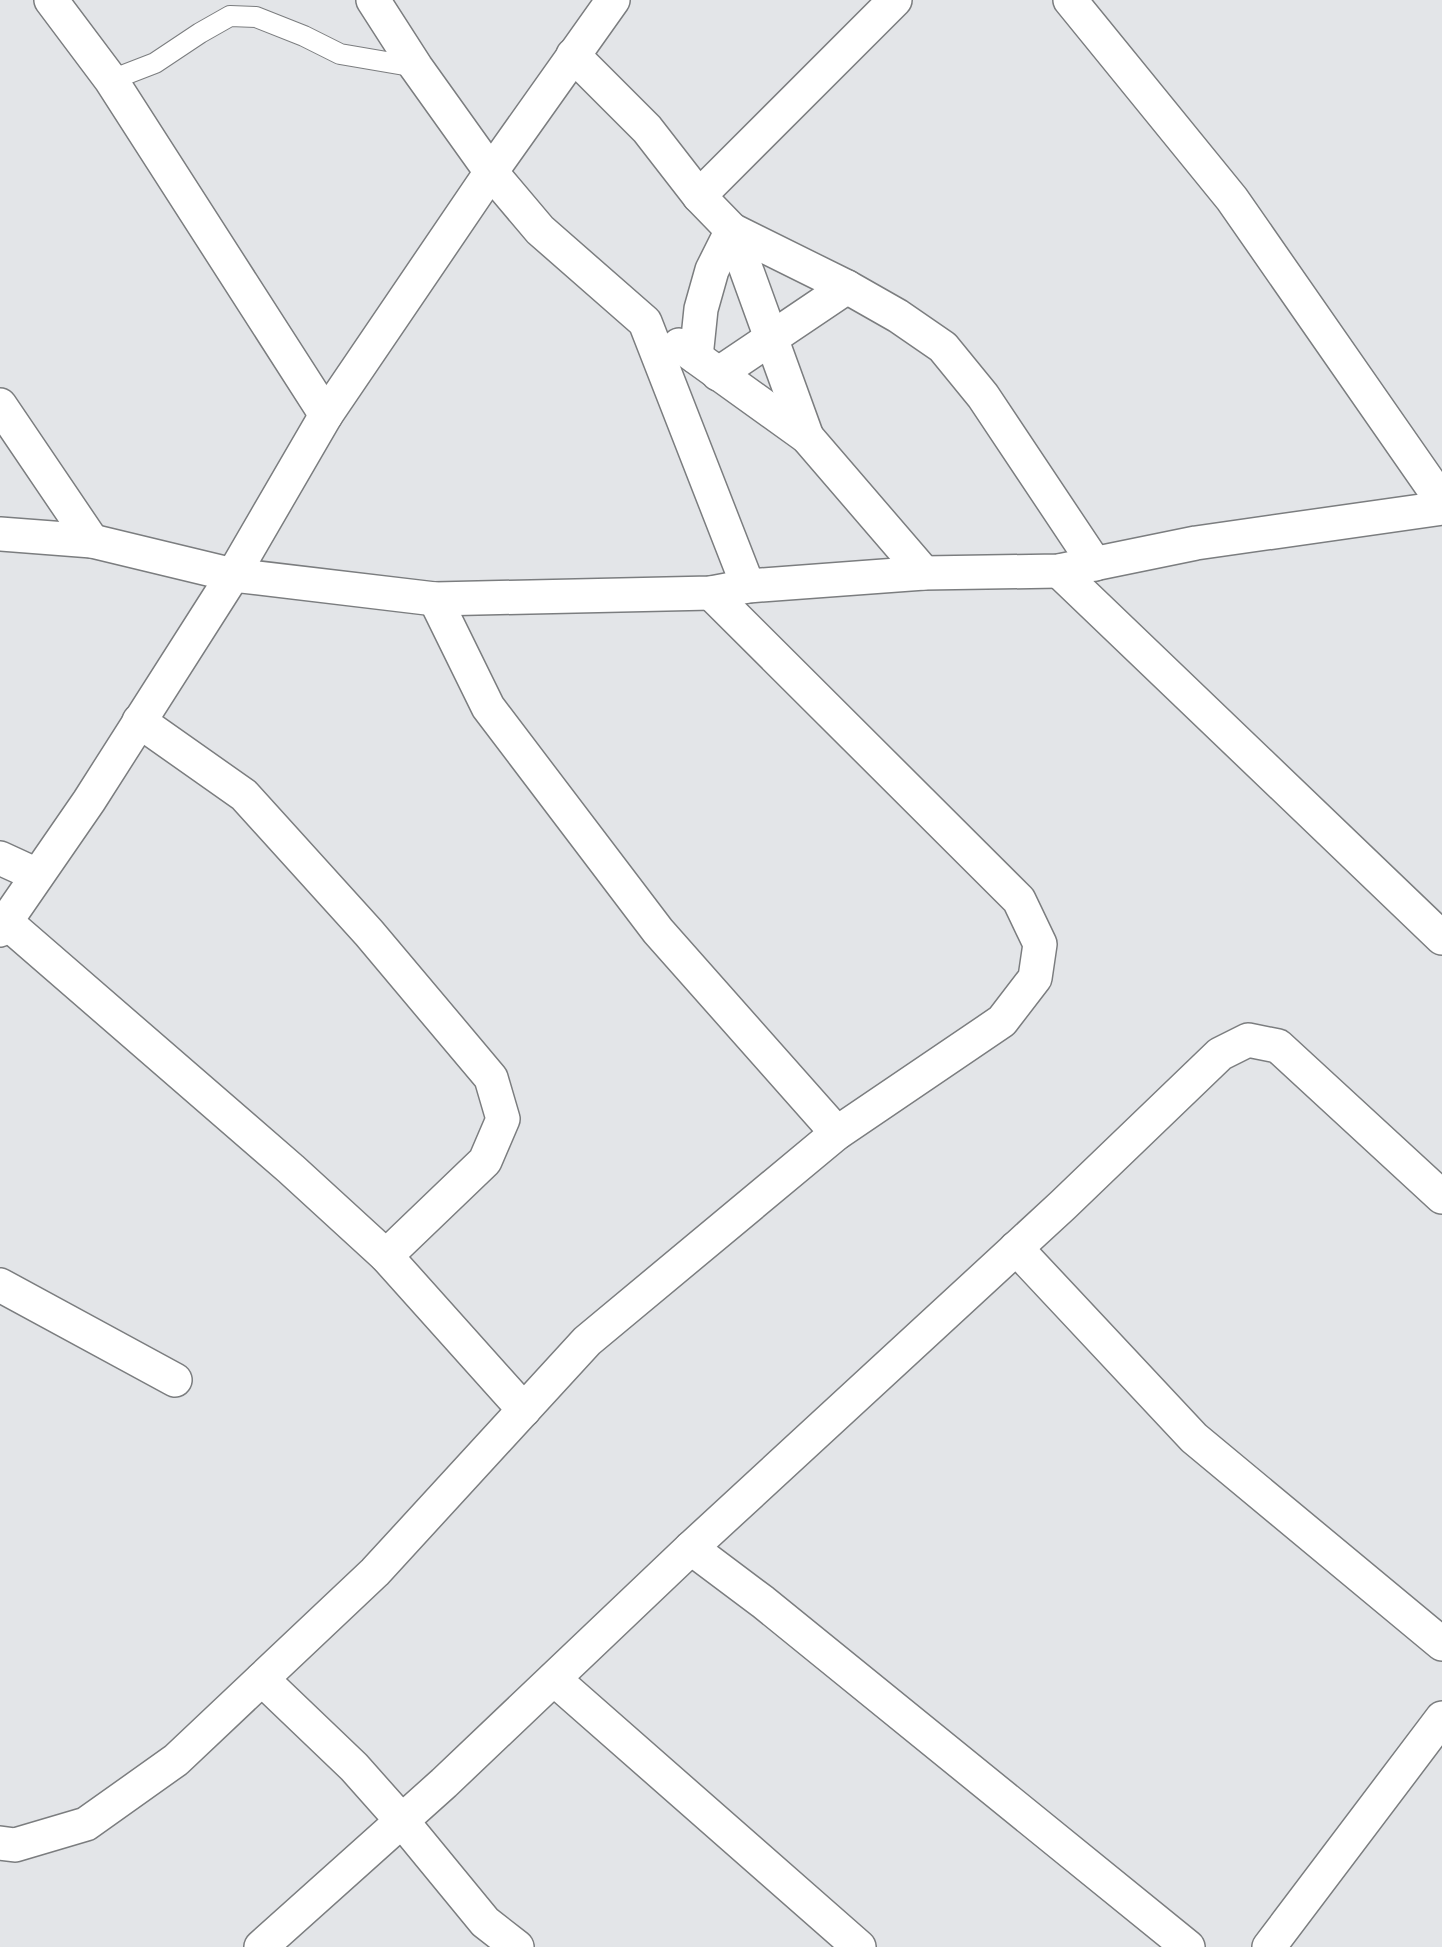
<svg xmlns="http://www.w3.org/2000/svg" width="1442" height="1947" viewBox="0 0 1442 1947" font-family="Figtree,sans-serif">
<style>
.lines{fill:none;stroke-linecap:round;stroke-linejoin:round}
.service-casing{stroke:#7b7d7f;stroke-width:22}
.minor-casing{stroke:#7b7d7f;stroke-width:36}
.service{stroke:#fff;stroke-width:20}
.minor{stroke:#fff;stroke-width:33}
</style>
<rect width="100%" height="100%" fill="#e3e5e8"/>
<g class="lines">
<g class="service-casing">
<path id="service" d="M111,80L155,63L200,33L230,16L256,17L304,36L340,54L416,67"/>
</g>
<g class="minor-casing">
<g id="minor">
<path d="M51,0L111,80L326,415"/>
<path d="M373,0L416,67L491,172L540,230L645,322L748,586"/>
<path d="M1070,0L1232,199L1442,501"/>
<path d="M573,55L647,129L699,196L732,230L807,437"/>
<path d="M699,196L895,0"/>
<path d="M679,345L807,437L924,573"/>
<path d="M696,357L701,309L712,270L732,230L847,287L898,316L943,347L983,396L1095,564"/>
<path d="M718,374L847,287"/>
<path d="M0,405L92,541"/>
<path d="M0,534L92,541L233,575L435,599L711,593L748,586L924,573L1059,571L1196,543L1442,508"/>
<path d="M1059,571L1442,938"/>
<path d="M435,599L488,707L658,931L837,1133"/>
<path d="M139,721L244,795L369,933L491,1078L503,1119L485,1161L386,1256"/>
<path d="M0,858L37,875"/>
<path d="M5,921L291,1169L386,1256L524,1410"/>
<path d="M0,930L89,801L233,575L326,415L491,172L613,0"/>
<path d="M1016,1248L1194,1438L1442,1644"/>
<path d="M0,1285L175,1380"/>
<path d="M691,1548L763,1602L1188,1947"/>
<path d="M262,1679L354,1767L402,1821L485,1922L517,1947"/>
<path d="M554,1679L859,1947"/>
<path d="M0,1843L15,1845L86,1824L176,1760L375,1572L587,1341L837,1133L1002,1021L1035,978L1040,944L1019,900L711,593"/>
<path d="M261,1947L444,1783L691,1548L1063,1205L1220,1054L1248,1040L1278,1046L1442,1197"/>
<path d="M1269,1947L1442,1718"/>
</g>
</g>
<use href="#service" class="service"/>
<use href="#minor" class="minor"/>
</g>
</svg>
